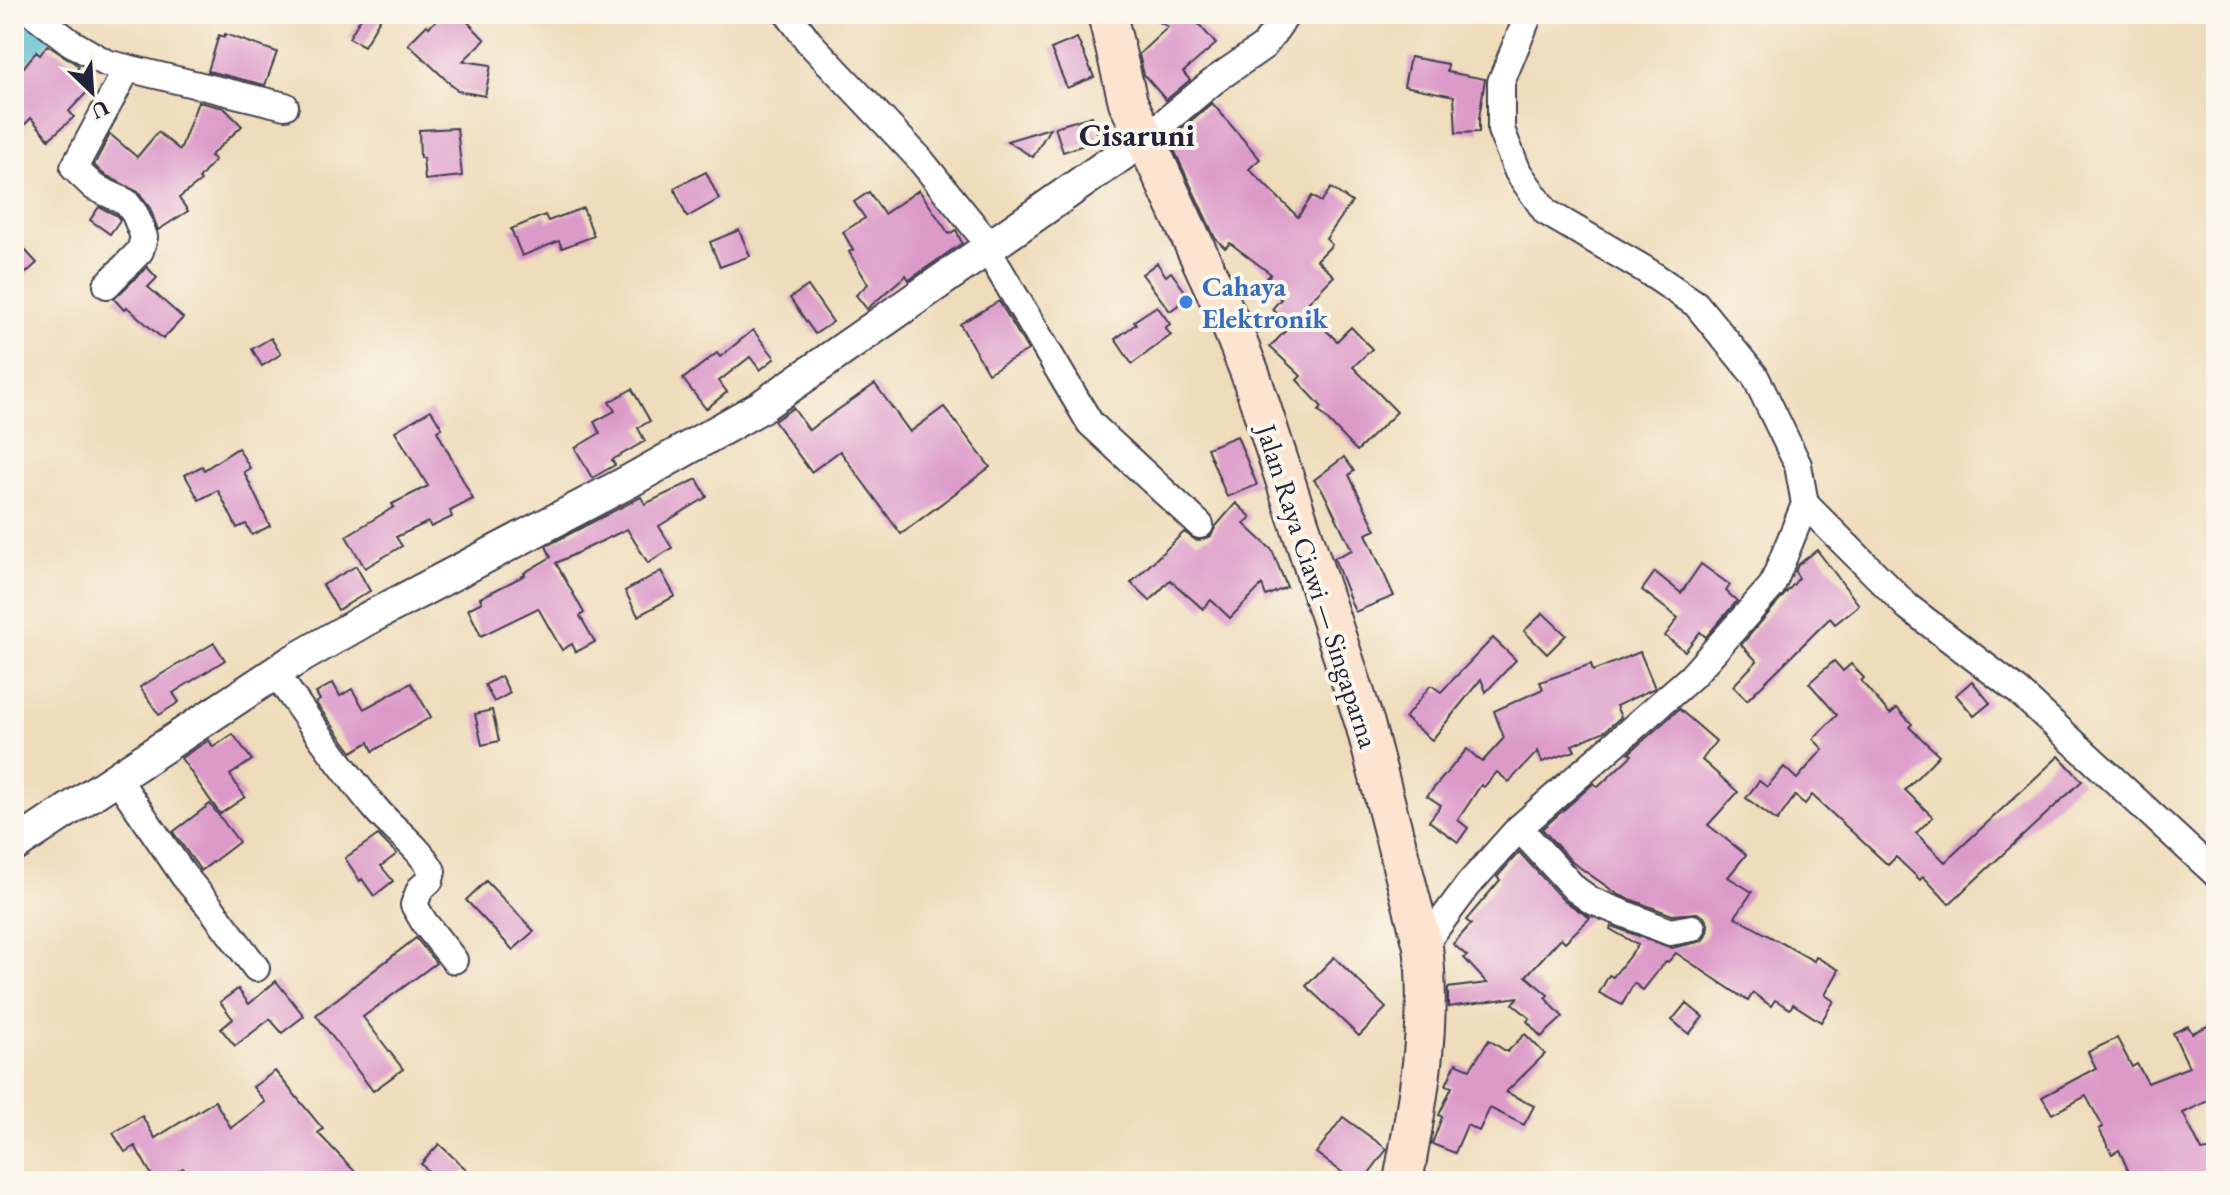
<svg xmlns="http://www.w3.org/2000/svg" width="2230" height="1195" viewBox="0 0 2230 1195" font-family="'EB Garamond',serif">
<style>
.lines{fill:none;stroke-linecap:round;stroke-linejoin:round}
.river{stroke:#54bbd2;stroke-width:40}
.building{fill:#dc9ac9}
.minor-casing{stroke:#413e4e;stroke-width:30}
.tertiary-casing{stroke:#413e4e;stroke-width:36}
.secondary-casing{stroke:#413e4e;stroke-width:42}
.minor{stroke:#fff;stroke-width:26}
.tertiary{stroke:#fff;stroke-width:32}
.secondary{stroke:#fde4d1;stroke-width:38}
.shop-dot{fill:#3f7fe0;stroke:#fbf7ec;stroke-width:3}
.labels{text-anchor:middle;stroke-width:8;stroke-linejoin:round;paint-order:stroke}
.shop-label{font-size:28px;font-weight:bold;fill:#366cbe;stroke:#fbf7ec;text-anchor:start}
.street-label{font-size:28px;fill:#22223b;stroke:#fbf7ec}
.quarter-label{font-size:32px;font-weight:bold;fill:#22223b;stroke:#fbf7ec}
</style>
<rect width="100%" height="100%" fill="#fbf7ec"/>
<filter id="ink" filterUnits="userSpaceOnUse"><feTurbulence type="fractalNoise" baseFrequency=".0125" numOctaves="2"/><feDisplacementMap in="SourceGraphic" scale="16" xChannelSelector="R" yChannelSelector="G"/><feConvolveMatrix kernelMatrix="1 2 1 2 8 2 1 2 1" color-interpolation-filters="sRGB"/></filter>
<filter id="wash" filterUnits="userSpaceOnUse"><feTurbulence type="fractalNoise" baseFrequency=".006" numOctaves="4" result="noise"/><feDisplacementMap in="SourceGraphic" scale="32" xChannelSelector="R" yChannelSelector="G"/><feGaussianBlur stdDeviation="1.8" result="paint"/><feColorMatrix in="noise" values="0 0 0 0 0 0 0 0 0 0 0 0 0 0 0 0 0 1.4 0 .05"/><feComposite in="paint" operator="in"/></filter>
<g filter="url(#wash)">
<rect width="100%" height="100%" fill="#eedcba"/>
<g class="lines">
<path class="river" d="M14,53L46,14"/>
</g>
<g id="blocks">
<g class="building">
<path d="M363,14H383L364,46L349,38Z"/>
<path d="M443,14H460L485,40L463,61L491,65L485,96L458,91L408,44L427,25L429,27Z"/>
<path d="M1146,14H1190L1216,44L1183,72L1190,80L1166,100L1144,75L1139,54L1168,27Z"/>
<path d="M225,34L277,52L265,85L208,71L219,35L224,37Z"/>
<path d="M1077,38L1094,77L1067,88L1051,49Z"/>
<path d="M47,45L79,66L75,73L91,88L69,111L74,117L49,139L31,118L14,136V79L36,52L40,55Z"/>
<path d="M1410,57L1448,64L1447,72L1485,79L1479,118V132L1456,133L1454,96L1404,86Z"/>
<path d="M198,102L224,108L242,126L210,156L215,160L199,179L201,181L179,198L188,211L158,230L150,208L138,192L103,174L94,165L110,134L137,157L158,132L180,150Z"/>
<path d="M1212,103L1260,159L1249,169L1298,217L1312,196L1321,202L1331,188L1352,202L1326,239L1332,245L1317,260L1334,276L1303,308L1337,341L1351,327L1372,349L1353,367L1397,412L1357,451L1319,411L1322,407L1297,380L1301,376L1270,347L1290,326L1272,309L1281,299L1264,281L1271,274L1230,243L1225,248L1215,238L1169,139Z"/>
<path d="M1092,116L1099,140L1063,152L1055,127Z"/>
<path d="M457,128L462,176L425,180L423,158H420L419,130Z"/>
<path d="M1050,128L1033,157L1007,141Z"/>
<path d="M706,172L719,199L687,217L674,188Z"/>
<path d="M919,190L949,234L956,230L962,243L909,280L906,275L867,309L856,295L868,284L849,252L853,250L843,232L865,218L854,202L869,192L884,214Z"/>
<path d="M99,207L116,215L120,220L110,234L90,220Z"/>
<path d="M583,208L594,236L562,248L559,241L522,256L511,229L545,215L548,221Z"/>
<path d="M739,230L750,256L720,267L710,242Z"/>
<path d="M14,238L37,263L14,284Z"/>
<path d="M1157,263L1166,276L1171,272L1189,297L1170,311L1142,274Z"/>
<path d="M147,267L157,278L148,287L183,318L163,339L127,307L124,310L114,299Z"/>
<path d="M808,286L833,322L815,334L790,298Z"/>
<path d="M999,301L1028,350L988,373L960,324Z"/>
<path d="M1157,306L1170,324L1165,328L1171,335L1132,364L1115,339L1136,324L1134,321Z"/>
<path d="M753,330L775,358L760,370L750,357L719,381L727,392L706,409L683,379L717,353L720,357Z"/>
<path d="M271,338L281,354L262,366L252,349Z"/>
<path d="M875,384L910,432L944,407L990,467L901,534L840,451L811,472L774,421L793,408L809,430Z"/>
<path d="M632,389L650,421L638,428L645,441L612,460L615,465L592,478L575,448L600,433L594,422L615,411L609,402Z"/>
<path d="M431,410L442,428L437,431L473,499L450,511L452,517L431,527L428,522L396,537L402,546L365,568L346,536L394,507L392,504L428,486L395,431Z"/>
<path d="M1237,436L1257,485L1227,497L1207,448Z"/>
<path d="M238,448L250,468L244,472L270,526L252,535L246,524L237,528L218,490L199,500L185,475L202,466L204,470Z"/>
<path d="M1344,457L1354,471L1349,475L1376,530L1366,534L1394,596L1355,612L1334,558L1352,550L1323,491L1314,480Z"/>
<path d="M697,479L707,497L659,526L672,548L648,563L627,529L556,563L584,613L580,616L595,642L576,652L572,644L562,650L538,608L481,636L468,609L482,602L480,598L525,575L524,573L551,557L546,546L641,497L645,504Z"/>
<path d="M1236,503L1251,517L1244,524L1272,550L1287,587L1266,596L1262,585L1230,618L1211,600L1203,609L1170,580L1150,601L1131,583L1184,532L1197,541L1211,536L1216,526Z"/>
<path d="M1817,550L1859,605L1835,624L1830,618L1747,700L1733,686L1757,661L1741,645L1799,578L1795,572L1798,565Z"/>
<path d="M1701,564L1730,585L1726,591L1737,601L1706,637L1700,632L1685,651L1665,636L1678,618L1642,590L1655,572L1681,593Z"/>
<path d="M356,566L370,591L338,610L323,585Z"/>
<path d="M661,571L675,596L638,616L625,591Z"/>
<path d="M1543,613L1566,635L1547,654L1524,631Z"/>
<path d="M1493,638L1516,660L1486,692L1481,679L1432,740L1405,718L1431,685L1441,692Z"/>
<path d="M214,643L225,660L173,693L179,702L159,715L140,687Z"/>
<path d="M1640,652L1655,688L1616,706L1621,717L1605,731L1572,745L1575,751L1542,762L1538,751L1509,782L1497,772L1484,787L1481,785L1458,820L1468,828L1458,842L1429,821L1441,805L1427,796L1467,749L1482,762L1504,738L1494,711L1543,689L1540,682L1591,664L1593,671Z"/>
<path d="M1834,661L1843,671L1851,664L1864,678L1861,681L1890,714L1897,708L1912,724L1909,727L1939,755L1905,790L1933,817L1916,833L1945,862L2059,756L2082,781L1949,904L1923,876L1920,880L1896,857L1888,865L1812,795L1805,804L1795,796L1777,821L1746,798L1759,781L1767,787L1784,767L1797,779L1823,749L1813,739L1837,715L1809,683Z"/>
<path d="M501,676L510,693L494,702L485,685Z"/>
<path d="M1972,681L1990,703L1974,716L1956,695Z"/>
<path d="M333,683L340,696L352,689L364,709L411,683L431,717L373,751L369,742L352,752L316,703L320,700L316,693Z"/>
<path d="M1679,709L1716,741L1702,760L1738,792L1708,825L1746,855L1728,877L1752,892L1735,917L1814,961L1816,957L1839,970L1825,995L1834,1001L1821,1022L1793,1004L1790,1009L1775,1000L1771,1006L1753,993L1748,1001L1676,953L1668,962L1666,961L1643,990L1634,983L1622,1005L1599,993L1609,975L1613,977L1638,945L1610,929L1611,926L1672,948L1702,941L1707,934L1708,924L1704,917L1697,913L1672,915L1619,895L1572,862L1542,829L1594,783L1598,787L1632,755L1629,753Z"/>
<path d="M492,710L499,741L482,745L475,714Z"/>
<path d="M233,734L252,760L230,775L245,797L220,814L181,758L209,740L213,747Z"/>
<path d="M210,804L239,842L201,871L173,832Z"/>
<path d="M378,835L397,854L381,866L393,881L374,896L362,879L360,881L345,858Z"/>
<path d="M1519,852L1563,900L1590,918L1565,942L1561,938L1526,976L1548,995L1545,998L1563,1017L1541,1037L1527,1021L1530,1018L1513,1004L1518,997L1448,1007V988L1487,983L1464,958L1467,956L1453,944L1471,924L1466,920L1500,880L1497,877Z"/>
<path d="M486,881L534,931L513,950L466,900Z"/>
<path d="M416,938L436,963L363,1017L403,1069L373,1091L316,1015Z"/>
<path d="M1334,957L1386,1008L1359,1036L1306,986Z"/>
<path d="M276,981L304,1016L282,1033L270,1019L235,1046L221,1029L233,1019L220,1002L238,989L249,1004Z"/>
<path d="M1686,1003L1703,1017L1689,1034L1672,1020Z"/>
<path d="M2210,1025L2216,1037V1097L2183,1113L2202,1151L2216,1149V1181H2133L2119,1150L2112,1154L2099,1129L2103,1127L2086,1096L2052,1114L2042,1097L2096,1068L2088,1052L2117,1038L2132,1067L2137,1064L2148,1083L2189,1067L2173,1033L2188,1026L2192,1033Z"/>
<path d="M1525,1034L1545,1054L1506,1092L1534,1106L1524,1125L1490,1108L1479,1131L1467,1125L1455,1153L1432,1144L1442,1117L1439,1115L1452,1087L1446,1085L1456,1063L1470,1069L1489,1040L1507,1052Z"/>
<path d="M275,1071L323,1129L318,1133L364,1181H192L183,1168L161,1181H155L135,1146L125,1152L113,1133L142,1116L155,1138L215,1101L231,1128L265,1102L253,1087Z"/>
<path d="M1343,1117L1387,1149L1363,1181H1354L1316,1153Z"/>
<path d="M439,1144L467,1170L457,1181H439L421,1164Z"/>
</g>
</g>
</g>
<g filter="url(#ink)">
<use href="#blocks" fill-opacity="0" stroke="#413e4e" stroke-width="2"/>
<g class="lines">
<g class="minor-casing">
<g id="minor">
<path d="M34,14L70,42L106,63L285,106"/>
<path d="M788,14L809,42L918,157L991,247"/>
<path d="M1144,139L1215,80L1264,46L1287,14"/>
<path d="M987,249L1090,423L1200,525"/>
<path d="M107,285L140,251L144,237L135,214L126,202L94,187L74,168L127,69"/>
<path d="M1805,504L1908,607L2019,692L2216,874"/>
<path d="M276,674C308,719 339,765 375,808C393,830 418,845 432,871L430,880L420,889L414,905L424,922L454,960"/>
<path d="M117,778L184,876L211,908L256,968"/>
<path d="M1519,828L1575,889L1592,901L1670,932L1692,928"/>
<path d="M1423,946L1469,884L1519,828L1691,677L1772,586L1805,504L1798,465L1755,376L1696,304L1644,269L1546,212L1518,172L1501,130V82L1529,14"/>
</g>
</g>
<g class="tertiary-casing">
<path id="tertiary" d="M14,846L290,663L365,620L628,482L759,408L1144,139"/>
</g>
<g class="secondary-casing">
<path id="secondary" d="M1107,14L1128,102L1228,318L1250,373L1365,724L1423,946C1432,1026 1418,1102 1403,1181"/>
</g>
<use href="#minor" class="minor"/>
<use href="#tertiary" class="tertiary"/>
<use href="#secondary" class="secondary"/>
</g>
</g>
<circle class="shop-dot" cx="1186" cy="302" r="8"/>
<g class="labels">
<g class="shop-label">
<text x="1202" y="296">Cahaya<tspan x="1202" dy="32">Elektronik</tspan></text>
</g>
<g class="street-label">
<text transform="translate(1318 586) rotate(72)" y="10">Jalan Raya Ciawi — Singaparna</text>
</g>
<g class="quarter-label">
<text x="1137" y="146">Cisaruni</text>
</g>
</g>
<rect width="2230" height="1195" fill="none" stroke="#fbf7ec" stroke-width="48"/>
<g transform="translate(92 92) rotate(155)" stroke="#fbf7ec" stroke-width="6" paint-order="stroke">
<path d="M0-6L14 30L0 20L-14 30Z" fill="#22223b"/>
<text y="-12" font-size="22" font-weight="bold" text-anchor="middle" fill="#22223b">U</text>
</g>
</svg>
